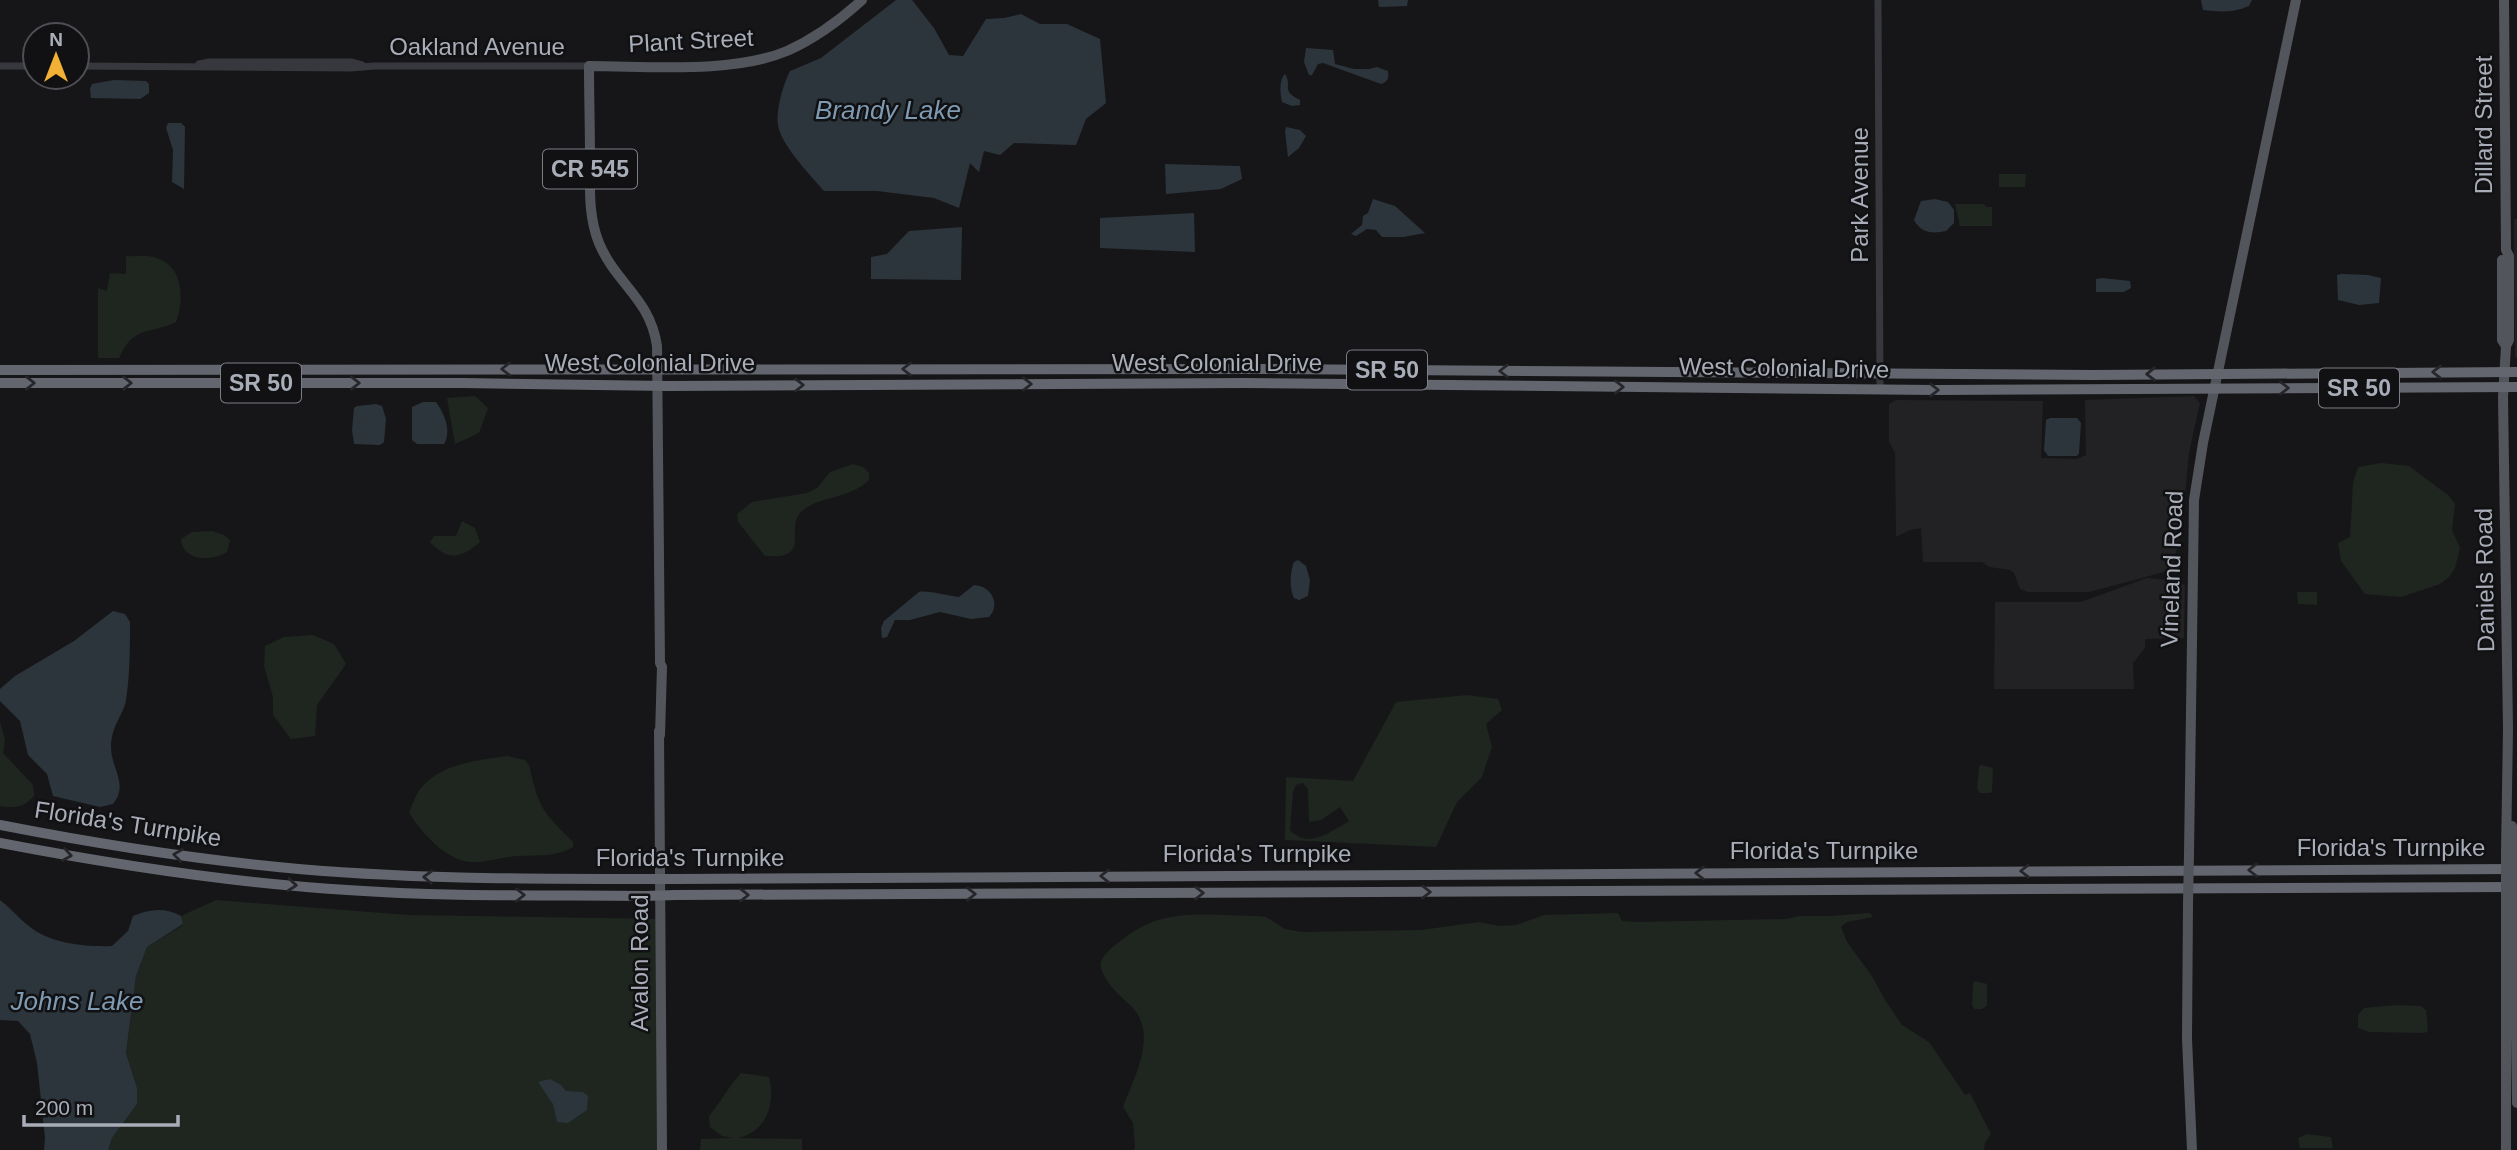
<svg xmlns="http://www.w3.org/2000/svg" width="2517" height="1150" viewBox="0 0 2517 1150" font-family="Helvetica,sans-serif">
<style>
.built{fill:#222225}
.green{fill:#1e261f;fill-rule:evenodd}
.water{fill:#2c353c}
.lines{fill:none;stroke-linecap:round;stroke-linejoin:round}
.minor{stroke:#37383d;stroke-width:7}
.major{stroke:#53555c;stroke-width:10}
.highway{stroke:#63666e;stroke-width:10}
.major-bridge{stroke:#53555c;stroke-width:10}
.highway-bridge{stroke:#63666e;stroke-width:10}
.oneway{stroke:#26262a}
.labels{text-anchor:middle;stroke-width:5;stroke-linejoin:round;paint-order:stroke}
.shield{fill:#111113;stroke:#7b7e86;stroke-width:2}
.shield-label{font-size:23px;font-weight:bold;fill:#a8adb8}
.street-label{font-size:24px;fill:#a8adb8;stroke:#111113}
.water-label{font-size:26px;font-style:italic;fill:#7f9bb3;stroke:#111113}
</style>
<rect width="100%" height="100%" fill="#161618"/>
<g class="built">
<path d="M2514,219H2517V358L2515,357Z"/>
<path d="M2194,396L2200,403L2189,453L2182,526L2172,570L2089,592H2028L2020,589L2014,573L2010,570L1989,567L1982,562H1923L1921,528L1910,530L1896,537L1895,453L1889,442V404L1896,400L2043,401L2041,458L2077,459L2086,455L2085,400Z"/>
<path d="M2147,578L2167,580L2185,585L2184,638L2145,639V648L2133,663L2134,689H1994L1995,602H2081Z"/>
</g>
<g class="green">
<path d="M1999,174H2026L2025,187H1999Z"/>
<path d="M1955,204H1984L1986,207H1992V226H1960Z"/>
<path d="M126,256C137,257 149,254 159,259C184,268 184,302 176,322C148,335 134,325 119,358H98V288L107,291L110,273L126,274Z"/>
<path d="M475,396L488,408L479,433L455,444L447,398Z"/>
<path d="M2381,463L2409,466L2448,495L2455,504L2452,530L2460,548L2455,568L2449,577L2440,584L2401,597L2365,594L2341,561L2338,543L2350,537L2353,483L2358,467Z"/>
<path d="M853,464L863,467L869,473V480C850,499 823,495 803,510C782,527 815,560 765,556L738,522L737,514L752,502L807,493L817,488L830,472Z"/>
<path d="M462,521L475,528L480,542C461,558 449,562 430,542L434,536H456Z"/>
<path d="M212,531L224,535L230,540L227,552C212,562 182,561 181,539L192,532Z"/>
<path d="M2297,592H2317V605L2298,604Z"/>
<path d="M313,635L334,644L346,664L317,705L315,736L291,739L273,715V697L264,666L265,646L284,637Z"/>
<path d="M1467,695L1498,699L1502,710L1486,724L1492,747L1482,777L1457,802L1436,847L1285,840L1286,777L1353,781L1396,702ZM1303,783L1308,789L1309,822L1321,820L1340,807L1349,821C1332,831 1307,850 1290,830L1293,792L1296,785Z"/>
<path d="M0,722L5,739L3,753L33,785L34,796C23,808 15,808 0,806Z"/>
<path d="M507,756L525,760L529,765C539,808 541,810 573,842V847C557,857 538,855 520,856C504,856 487,863 471,862C447,861 420,832 409,812C413,804 416,794 421,788C440,764 478,760 507,756Z"/>
<path d="M1981,765L1993,768L1992,792L1990,793H1980L1977,789L1979,767Z"/>
<path d="M216,900L408,915L661,919L662,1150H108L112,1138L137,1104V1088L126,1053L136,976L147,947L183,925L181,916Z"/>
<path d="M1618,913L1622,921L1637,922L1786,919L1799,916H1830L1870,913L1873,917L1847,922L1841,927L1847,942L1872,976L1885,1000L1902,1025L1929,1042L1965,1095L1970,1093L1991,1134L1985,1143L1984,1150H1134L1135,1147L1133,1123L1123,1107C1134,1077 1159,1034 1131,1006C1120,996 1105,983 1101,968C1098,960 1108,951 1114,946C1125,937 1137,928 1150,923C1182,910 1224,916 1257,916L1266,917L1285,929L1302,932L1421,930L1479,922L1500,926L1516,925L1544,915Z"/>
<path d="M1975,981L1987,984V1006L1982,1009H1975L1972,1006L1973,983Z"/>
<path d="M2397,1005L2421,1006L2426,1010L2428,1031L2424,1033L2369,1032L2358,1028V1015L2364,1008Z"/>
<path d="M741,1073L769,1077C776,1104 766,1132 738,1138L802,1139V1150H700L701,1139L733,1138L722,1136L710,1127L709,1116C721,1102 728,1087 741,1073Z"/>
<path d="M2307,1134L2331,1137L2333,1148H2300L2298,1138Z"/>
</g>
<g class="water">
<path d="M896,0H912L934,28L949,55L963,56L986,19L1004,18L1021,14L1040,24H1067L1100,39L1106,103L1086,119L1076,145L1014,143L1000,155L984,151L979,172L970,163L959,208L934,198L877,191H824C811,176 784,148 779,129C774,114 783,85 790,71L821,58Z"/>
<path d="M1378,0H1408L1407,6L1379,7Z"/>
<path d="M2201,0H2252L2249,6C2234,13 2219,12 2203,10Z"/>
<path d="M1306,48L1333,50L1335,64L1354,69H1369L1377,67L1388,71C1389,78 1388,82 1381,84L1323,63L1318,64L1312,75H1309L1304,62Z"/>
<path d="M1285,74C1293,87 1280,90 1300,100V105L1292,106L1282,102C1280,93 1279,80 1285,74Z"/>
<path d="M114,80L146,81L149,84V93L140,99L91,98L90,89L92,84Z"/>
<path d="M168,123H181L185,127L184,189L172,182L173,150L166,128Z"/>
<path d="M1286,127L1300,130L1306,136L1299,148L1288,157L1285,132Z"/>
<path d="M1165,164L1240,166L1242,179L1221,189L1166,194Z"/>
<path d="M1373,199L1395,206L1425,233L1403,237H1382L1376,230L1367,229L1356,236L1351,234L1362,225L1363,216L1368,213Z"/>
<path d="M1935,199L1948,202L1954,210V223L1946,231C1932,234 1921,233 1914,220L1921,201Z"/>
<path d="M1194,213L1195,252L1100,248V218Z"/>
<path d="M962,227L961,280L871,279V257L887,254L909,231Z"/>
<path d="M2342,274L2368,275L2381,278L2379,303L2359,305L2338,300L2337,275Z"/>
<path d="M2102,278L2130,281L2131,288L2124,292H2096V279Z"/>
<path d="M423,402H436C444,413 452,431 444,444H417L412,440V407Z"/>
<path d="M376,404L382,406L386,419L384,442L380,445L354,444L352,430L354,408L357,406Z"/>
<path d="M2050,418H2077L2081,423L2079,453L2077,456H2048L2044,450L2046,420Z"/>
<path d="M1298,560L1306,566L1310,580L1308,596L1299,600L1294,598C1289,589 1290,571 1294,562Z"/>
<path d="M974,585C992,586 1001,605 989,617L971,619L940,612L910,620H895L887,637L882,638L881,628L884,621L919,592C928,590 948,596 959,597Z"/>
<path d="M113,611L125,614L130,622C130,647 130,675 126,700C123,716 111,726 111,747C111,768 129,785 113,804L100,807L53,796L47,774L28,755L20,721L0,701V689L15,676L74,641Z"/>
<path d="M0,900C11,908 19,919 30,927C52,944 86,947 112,946L128,931L133,916C150,909 165,907 181,916L183,924L147,947L136,976L126,1053L137,1088V1104L112,1138L108,1150H44L45,1138L37,1063L30,1034L18,1021L0,1020Z"/>
<path d="M550,1079L561,1085L566,1091L583,1092L588,1096L587,1110L568,1123L557,1122L553,1104L538,1082Z"/>
</g>
<g class="lines">
<g class="minor">
<path d="M1878,0L1880,390"/>
<path d="M199,64L209,62H351L362,65"/>
<path d="M0,66H35"/>
<path d="M77,66L351,68L374,66H589"/>
</g>
<g class="major">
<path d="M2504,0L2506,250L2509,256V340L2506,346L2503,397L2508,729L2506,853"/>
<path d="M2502,260V340L2506,346"/>
<path d="M659,731L662,1150"/>
<path d="M660,735L662,667L660,663L657,346C650,298 616,284 599,243C588,216 590,187 590,158C590,127 589,96 589,66C649,66 732,74 787,51C816,38 839,21 862,0"/>
<path d="M2512,826L2514,852"/>
<path d="M2189,854L2194,500L2203,443L2296,0"/>
<path d="M2506,903V1150"/>
<path d="M2514,903L2517,1103"/>
<path d="M2188,904L2187,1039L2192,1150"/>
</g>
<g class="highway">
<path d="M0,370L1259,369L2093,375L2517,372"/>
<path d="M0,383H463L668,386L1245,383L1936,390L2517,387"/>
<path d="M0,825C92,843 185,858 278,867C400,879 521,879 644,879"/>
<path d="M0,843C115,865 230,883 347,890C446,897 546,895 645,896"/>
<path d="M677,879L2514,869"/>
<path d="M676,895L2514,887"/>
</g>
<g class="major-bridge">
<path d="M2514,852V903"/>
<path d="M2506,853V903"/>
<path d="M2188,904L2189,854"/>
</g>
<g class="highway-bridge">
<path d="M644,879H677"/>
<path d="M645,896L676,895"/>
</g>
</g>
<defs><path id="oneway-chevron" d="M-2-3.5L2.5 0L-2 3.5" fill="none" stroke-width="1.6" stroke-linecap="round" stroke-linejoin="round" transform="scale(1.75)"/></defs>
<g class="oneway">
<use href="#oneway-chevron" transform="translate(506 369) rotate(180)"/>
<use href="#oneway-chevron" transform="translate(907 369) rotate(-180)"/>
<use href="#oneway-chevron" transform="translate(1504 371) rotate(-180)"/>
<use href="#oneway-chevron" transform="translate(2437 372) rotate(180)"/>
<use href="#oneway-chevron" transform="translate(2151 374) rotate(179)"/>
<use href="#oneway-chevron" transform="translate(30 383)"/>
<use href="#oneway-chevron" transform="translate(127 383)"/>
<use href="#oneway-chevron" transform="translate(355 383)"/>
<use href="#oneway-chevron" transform="translate(1027 384)"/>
<use href="#oneway-chevron" transform="translate(799 385)"/>
<use href="#oneway-chevron" transform="translate(1619 387)"/>
<use href="#oneway-chevron" transform="translate(2284 388)"/>
<use href="#oneway-chevron" transform="translate(1934 390)"/>
<use href="#oneway-chevron" transform="translate(67 855) rotate(10)"/>
<use href="#oneway-chevron" transform="translate(178 855) rotate(-172)"/>
<use href="#oneway-chevron" transform="translate(2253 870) rotate(180)"/>
<use href="#oneway-chevron" transform="translate(2025 871) rotate(180)"/>
<use href="#oneway-chevron" transform="translate(1700 873) rotate(180)"/>
<use href="#oneway-chevron" transform="translate(1105 876) rotate(180)"/>
<use href="#oneway-chevron" transform="translate(428 877) rotate(-178)"/>
<use href="#oneway-chevron" transform="translate(292 885) rotate(5)"/>
<use href="#oneway-chevron" transform="translate(1426 892)"/>
<use href="#oneway-chevron" transform="translate(1199 893)"/>
<use href="#oneway-chevron" transform="translate(971 894)"/>
<use href="#oneway-chevron" transform="translate(520 895)"/>
<use href="#oneway-chevron" transform="translate(744 895)"/>
</g>
<g class="labels">
<g class="shield">
<rect x="543" y="149.5" width="94" height="39" rx="5"/>
<rect x="1347" y="350.5" width="80" height="39" rx="5"/>
<rect x="221" y="363.5" width="80" height="39" rx="5"/>
<rect x="2319" y="368.5" width="80" height="39" rx="5"/>
</g>
<g class="shield-label">
<text x="590" y="177">CR 545</text>
<text x="1387" y="378">SR 50</text>
<text x="261" y="391">SR 50</text>
<text x="2359" y="396">SR 50</text>
</g>
<g class="street-label">
<text transform="translate(691 41) rotate(-3)" y="8">Plant Street</text>
<text x="477" y="55">Oakland Avenue</text>
<text transform="translate(2484 125) rotate(-90)" y="8">Dillard Street</text>
<text transform="translate(1860 195) rotate(-90)" y="8">Park Avenue</text>
<text x="650" y="371">West Colonial Drive</text>
<text x="1217" y="371">West Colonial Drive</text>
<text transform="translate(1784 368) rotate(1)" y="8">West Colonial Drive</text>
<text transform="translate(2172 569) rotate(-88)" y="8">Vineland Road</text>
<text transform="translate(2485 580) rotate(-91)" y="8">Daniels Road</text>
<text transform="translate(128 824) rotate(9)" y="8">Florida's Turnpike</text>
<text x="2391" y="856">Florida's Turnpike</text>
<text x="1824" y="859">Florida's Turnpike</text>
<text x="1257" y="862">Florida's Turnpike</text>
<text x="690" y="866">Florida's Turnpike</text>
<text transform="translate(640 963) rotate(-90)" y="8">Avalon Road</text>
</g>
<g class="water-label">
<text x="888" y="119">Brandy Lake</text>
<text x="77" y="1010">Johns Lake</text>
</g>
</g>
<g transform="translate(56 56)"><circle r="33" fill="#111113" stroke="#4d4f55" stroke-width="2"/>
<path d="M0-5L12 26L0 18L-12 26Z" fill="#f2b134"/>
<text y="-10" font-size="19" font-weight="bold" text-anchor="middle" fill="#a8adb8">N</text>
</g>
<path d="M24 1115v10h154v-10" fill="none" stroke="#a8adb8" stroke-width="3.5"/>
<text x="35" y="1115" font-size="21" fill="#a8adb8" stroke="#111113" stroke-width="5" paint-order="stroke">200 m</text>
</svg>
